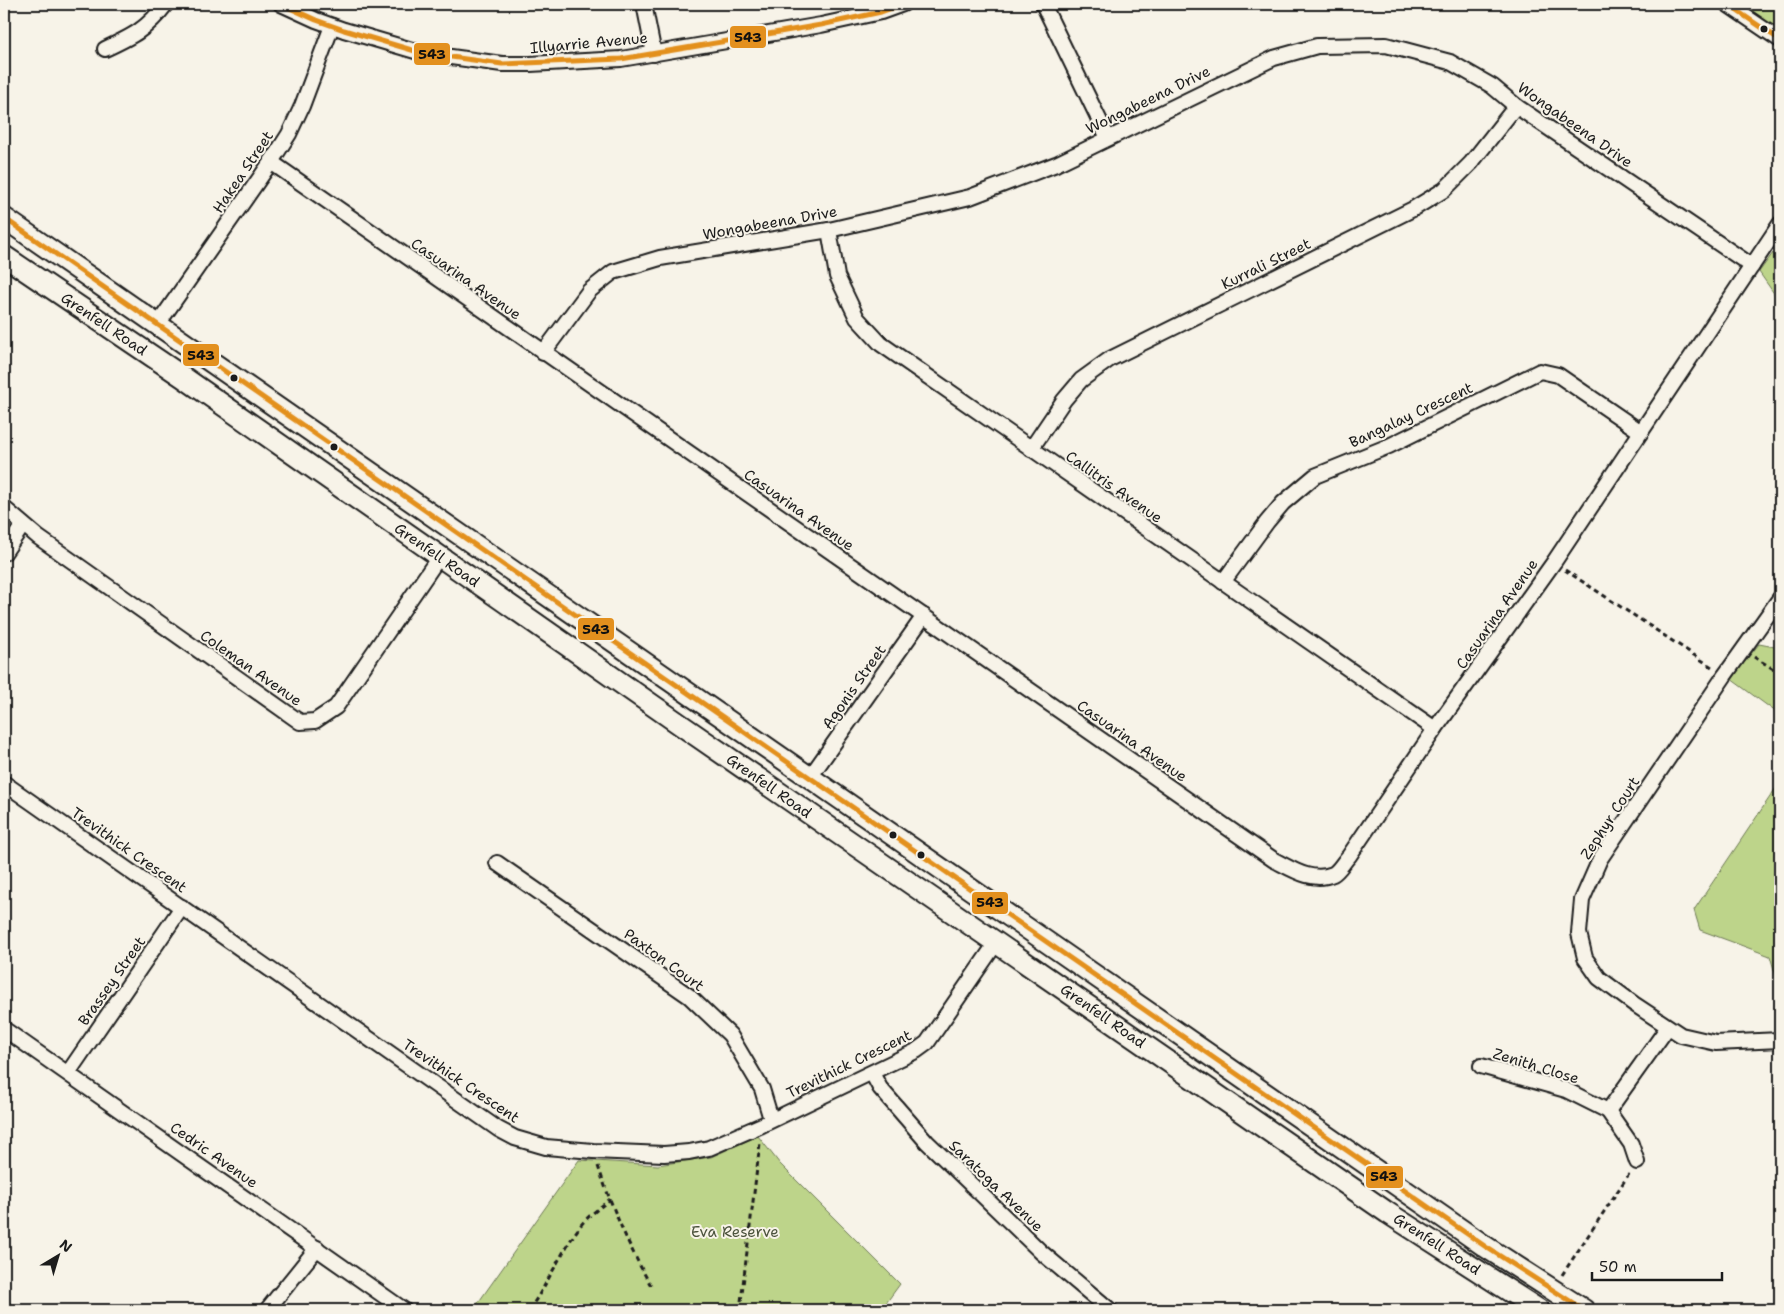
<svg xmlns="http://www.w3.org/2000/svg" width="1784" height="1314" viewBox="0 0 1784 1314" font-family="'Shantell Sans',sans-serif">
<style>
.green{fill:#bdd48a;stroke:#6c7853}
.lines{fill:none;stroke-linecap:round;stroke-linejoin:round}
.street-casing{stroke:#1c1c1c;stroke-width:18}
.secondary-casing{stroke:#1c1c1c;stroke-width:24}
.path{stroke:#1c1c1c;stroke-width:3;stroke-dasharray:5 4;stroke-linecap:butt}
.street{stroke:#f7f3e8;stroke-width:14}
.secondary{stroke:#f7f3e8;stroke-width:20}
.bus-1-casing{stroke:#f7f3e8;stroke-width:9}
.bus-1{stroke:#e3901e;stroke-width:5}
.bus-dot{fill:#1c1c1c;stroke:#f7f3e8;stroke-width:2}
.labels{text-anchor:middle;stroke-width:4;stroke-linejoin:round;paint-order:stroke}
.street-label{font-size:15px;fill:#1c1c1c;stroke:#f7f3e8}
.park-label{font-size:15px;fill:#4c533d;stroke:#f7f3e8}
.line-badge{stroke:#f7f3e8;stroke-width:2}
.pale-badge-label{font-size:14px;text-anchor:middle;font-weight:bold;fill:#111}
</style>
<rect width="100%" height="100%" fill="#f7f3e8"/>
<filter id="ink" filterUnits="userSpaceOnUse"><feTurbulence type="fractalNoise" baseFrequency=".02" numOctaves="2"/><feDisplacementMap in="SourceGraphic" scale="10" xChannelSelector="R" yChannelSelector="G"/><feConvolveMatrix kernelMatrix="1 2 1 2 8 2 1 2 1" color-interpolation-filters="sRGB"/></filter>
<g filter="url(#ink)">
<g class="green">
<path d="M1727,4H1780V40Z"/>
<path d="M1773,253L1780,263V302L1759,272Z"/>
<path d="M1759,644L1780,648V715L1731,679Z"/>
<path d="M1780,782V990L1770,956L1700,930L1694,910Z"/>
<path d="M758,1136L780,1164L900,1284L881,1310H473L579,1160L658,1165L711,1157Z"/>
</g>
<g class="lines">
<g class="street-casing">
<g id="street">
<path d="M281,4L316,20L344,30L422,53L502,64H530L621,59L821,25L881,12L903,4"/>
<path d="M644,4L654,54"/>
<path d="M1043,4L1108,138"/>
<path d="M1727,4L1780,40"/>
<path d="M105,49C133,36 147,29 166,4"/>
<path d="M271,162L1274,860C1292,869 1312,883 1333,874C1339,871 1344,861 1349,856L1435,729L1554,562L1780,224"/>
<path d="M829,230L837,276L857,318L881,344L1435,729"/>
<path d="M158,324L271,162L289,134L302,106L332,26"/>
<path d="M543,353L589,291L613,272L660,258L829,230L970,197L1056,164L1274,58L1317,46L1386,45L1450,62L1492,86L1516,106L1752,266"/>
<path d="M1031,449L1064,400L1081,380L1110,359L1413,209L1444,190L1471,163L1516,106"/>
<path d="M4,508L38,537L300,722L315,721L336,707L439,557"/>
<path d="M4,553L23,525"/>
<path d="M1223,582L1267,522L1283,503L1315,476L1389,446L1540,371L1558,375L1641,432"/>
<path d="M1780,598L1725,675L1600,859L1582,900L1579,933L1585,958L1599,978L1634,1004L1681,1035L1716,1043L1780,1040"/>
<path d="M810,777L924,616"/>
<path d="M4,783L498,1129L515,1138L546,1147L593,1151L664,1154L689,1152L709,1148L762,1125L916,1051L927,1043L996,943"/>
<path d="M497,863L689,996L730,1035L762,1089L771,1119"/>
<path d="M4,1029L404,1310"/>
<path d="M1481,1066L1566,1090L1608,1111L1631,1144L1637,1162"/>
<path d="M68,1073L182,907"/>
<path d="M872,1073L880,1088L927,1142L1041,1252L1110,1310"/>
<path d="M1608,1111L1668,1027"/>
<path d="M4,1310H5"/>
<path d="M267,1310L317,1248"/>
</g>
</g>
<g class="secondary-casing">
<g id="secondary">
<path d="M4,218L1486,1247L1584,1310"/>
<path d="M4,256L183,377L681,725L1388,1213L1539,1310"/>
</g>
</g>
<g class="path">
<path d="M1565,570L1712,667"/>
<path d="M1754,657L1780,673"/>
<path d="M598,1166C612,1208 630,1250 653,1289"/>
<path d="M1562,1275L1629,1174"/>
<path d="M675,1308L678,1310"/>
<path d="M529,1310C548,1283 561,1252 581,1225C589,1215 601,1207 610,1199"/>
<path d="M740,1310L760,1143"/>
</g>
<use href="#street" class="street"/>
<use href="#secondary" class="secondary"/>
<g class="bus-1-casing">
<g id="bus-1">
<path d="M281,4L316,20L344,30L422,53L502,64L621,59L821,25L881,12L903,4"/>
<path d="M1727,4L1780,40"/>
<path d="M4,218L1486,1247L1584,1310"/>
</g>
</g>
<use href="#bus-1" class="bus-1"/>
</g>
</g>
<g class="bus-dot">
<circle cx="1764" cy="29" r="4.5"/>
<circle cx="234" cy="378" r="4.5"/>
<circle cx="334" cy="447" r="4.5"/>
<circle cx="893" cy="835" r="4.5"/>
<circle cx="921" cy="855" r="4.5"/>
</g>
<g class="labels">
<g class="street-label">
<text transform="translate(589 43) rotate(-5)" y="5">Illyarrie Avenue</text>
<text transform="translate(1148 100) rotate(-26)" y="5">Wongabeena Drive</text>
<text transform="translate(1575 125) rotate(35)" y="5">Wongabeena Drive</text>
<text transform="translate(243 172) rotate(-56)" y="5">Hakea Street</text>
<text transform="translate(770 223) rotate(-10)" y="5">Wongabeena Drive</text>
<text transform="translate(1266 264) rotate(-26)" y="5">Kurrali Street</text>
<text transform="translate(466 279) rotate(35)" y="5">Casuarina Avenue</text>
<text transform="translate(104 324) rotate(34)" y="5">Grenfell Road</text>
<text transform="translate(1411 415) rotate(-25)" y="5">Bangalay Crescent</text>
<text transform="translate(1114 487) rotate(35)" y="5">Callitris Avenue</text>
<text transform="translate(799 510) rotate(35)" y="5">Casuarina Avenue</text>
<text transform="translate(437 555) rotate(35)" y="5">Grenfell Road</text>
<text transform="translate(1497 614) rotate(-55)" y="5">Casuarina Avenue</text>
<text transform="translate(251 668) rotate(35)" y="5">Coleman Avenue</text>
<text transform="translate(854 687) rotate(-55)" y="5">Agonis Street</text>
<text transform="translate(1132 741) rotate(35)" y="5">Casuarina Avenue</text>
<text transform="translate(769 786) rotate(35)" y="5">Grenfell Road</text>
<text transform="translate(1610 818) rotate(-57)" y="5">Zephyr Court</text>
<text transform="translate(129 850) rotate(35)" y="5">Trevithick Crescent</text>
<text transform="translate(664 960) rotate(36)" y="5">Paxton Court</text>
<text transform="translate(112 981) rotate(-55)" y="5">Brassey Street</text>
<text transform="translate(1103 1016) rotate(35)" y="5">Grenfell Road</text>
<text transform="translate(849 1064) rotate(-26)" y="5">Trevithick Crescent</text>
<text transform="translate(1536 1066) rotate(17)" y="5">Zenith Close</text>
<text transform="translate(461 1081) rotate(34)" y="5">Trevithick Crescent</text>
<text transform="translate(214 1155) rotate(35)" y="5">Cedric Avenue</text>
<text transform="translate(996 1186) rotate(44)" y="5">Saratoga Avenue</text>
<text transform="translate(1437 1244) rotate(33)" y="5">Grenfell Road</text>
</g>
<g class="park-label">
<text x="735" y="1237">Eva Reserve</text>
</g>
</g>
<g class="line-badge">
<rect x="729" y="25" width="38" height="24" rx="5" fill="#e3901e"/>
<rect x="413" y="42" width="38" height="24" rx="5" fill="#e3901e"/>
<rect x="182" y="343" width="38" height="24" rx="5" fill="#e3901e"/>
<rect x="577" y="617" width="38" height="24" rx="5" fill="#e3901e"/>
<rect x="971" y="891" width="38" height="24" rx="5" fill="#e3901e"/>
<rect x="1365" y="1165" width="39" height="24" rx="5" fill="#e3901e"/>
</g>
<g class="pale-badge-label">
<text x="748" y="42">543</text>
<text x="432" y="59">543</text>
<text x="201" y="360">543</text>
<text x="596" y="634">543</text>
<text x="990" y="907">543</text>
<text x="1384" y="1181">543</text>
</g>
<rect width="1784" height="1314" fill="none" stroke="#f7f3e8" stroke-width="20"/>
<rect x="10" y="10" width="1764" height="1294" fill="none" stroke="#1c1c1c" stroke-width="2" filter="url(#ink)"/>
<g transform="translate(58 1256) rotate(38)" stroke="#f7f3e8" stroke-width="4" paint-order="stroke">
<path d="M0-4L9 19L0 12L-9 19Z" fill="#1c1c1c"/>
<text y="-8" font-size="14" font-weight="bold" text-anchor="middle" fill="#1c1c1c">N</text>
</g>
<path d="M1592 1272v8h130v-8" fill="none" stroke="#1c1c1c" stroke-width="2.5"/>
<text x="1599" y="1272" font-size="15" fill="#1c1c1c" stroke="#f7f3e8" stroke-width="4" paint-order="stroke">50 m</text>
</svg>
